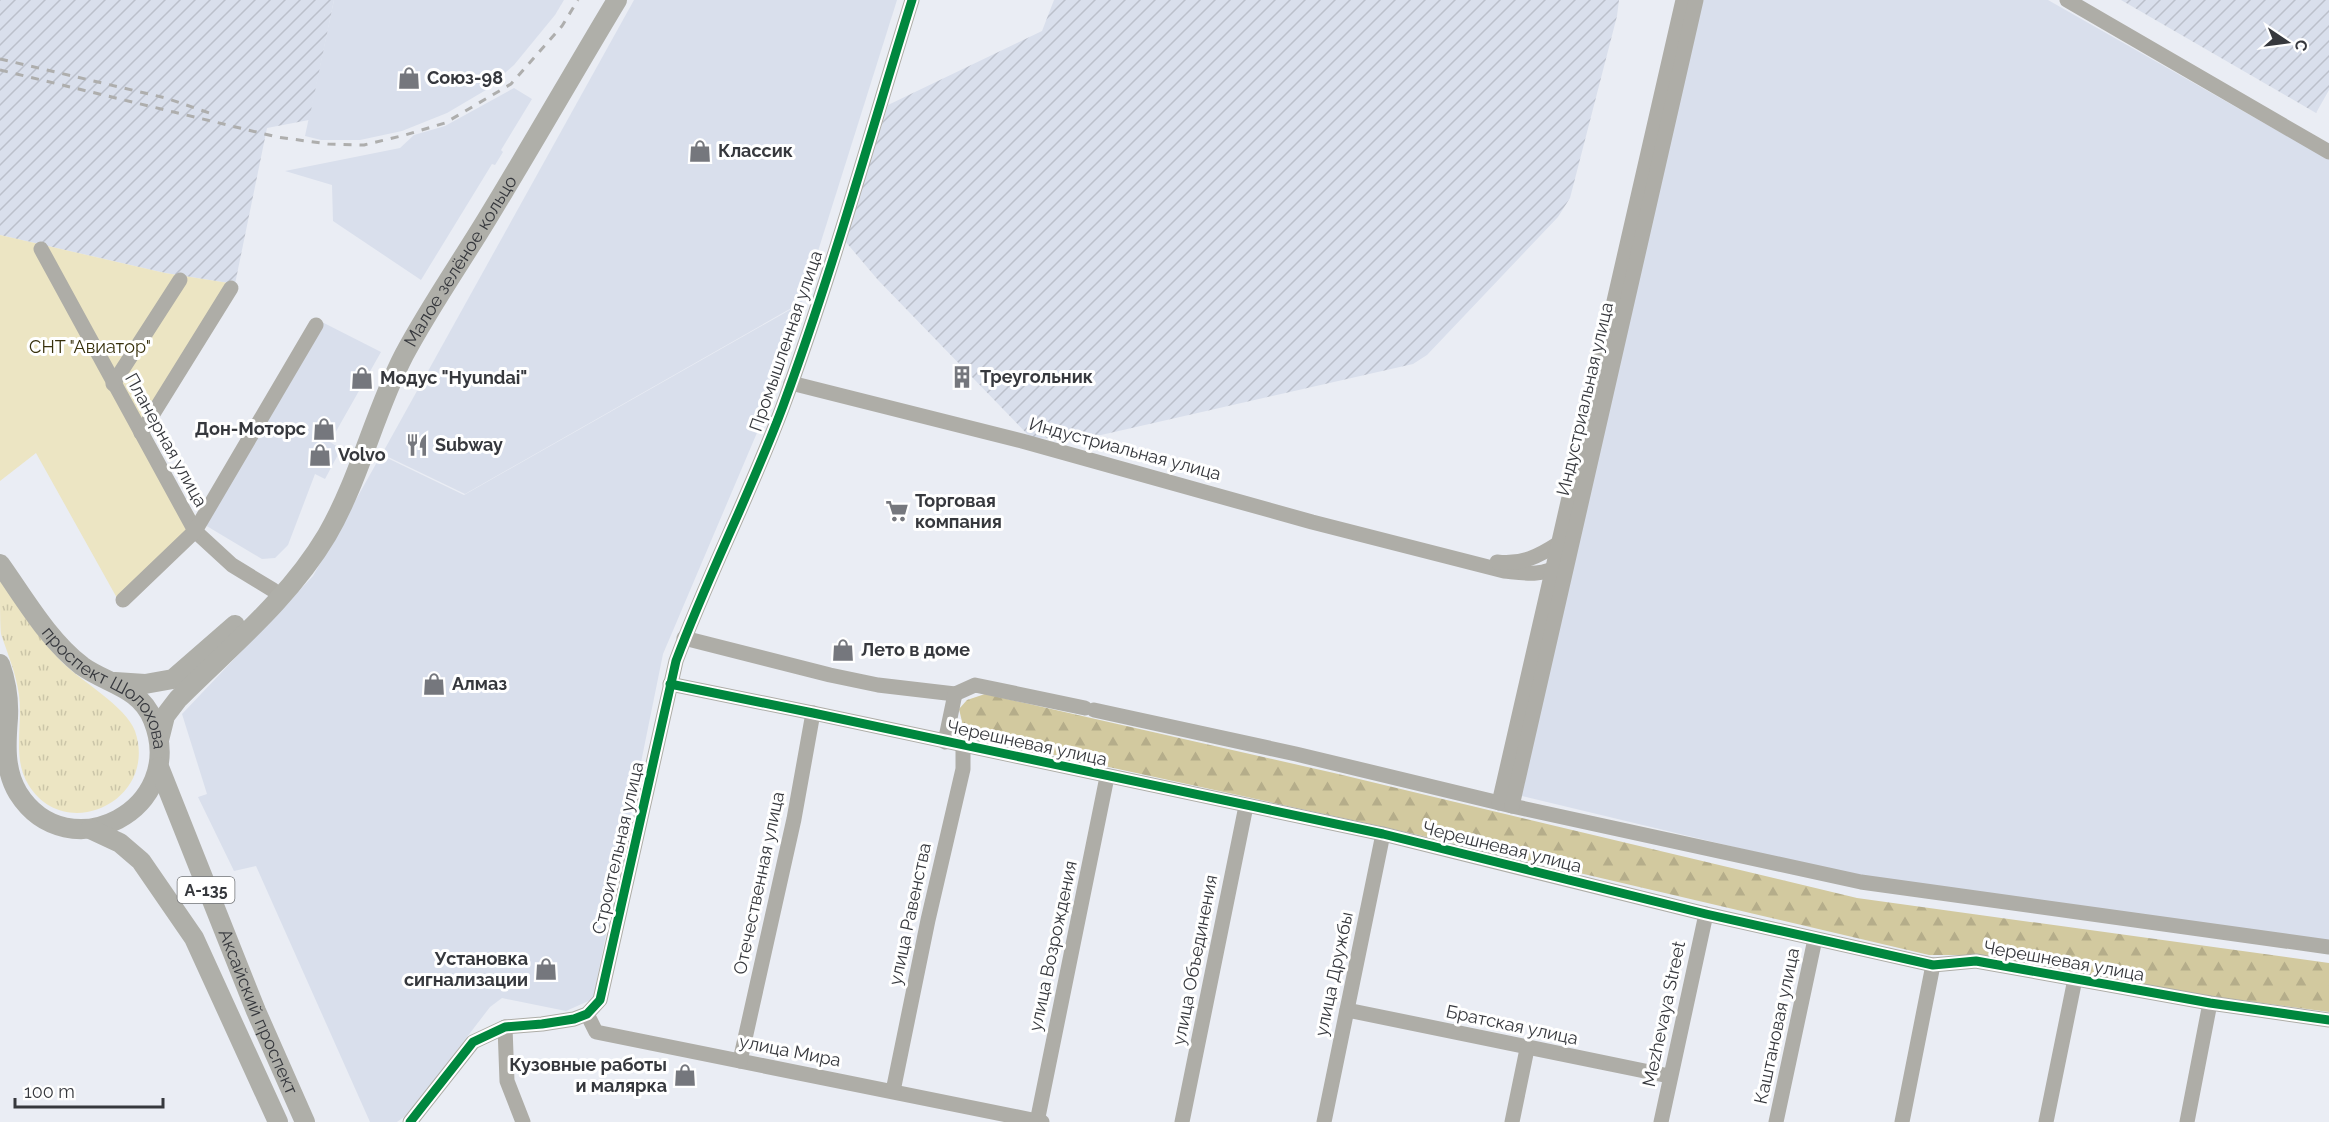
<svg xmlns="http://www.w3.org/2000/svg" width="2329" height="1122" viewBox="0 0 2329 1122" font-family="Raleway,sans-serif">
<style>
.built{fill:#d9dfec}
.industrial{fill:url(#industrial-furrows)}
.grass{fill:url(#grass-tufts)}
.forest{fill:url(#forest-firs)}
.garden{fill:#ece5c3}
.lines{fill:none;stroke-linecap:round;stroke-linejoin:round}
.minor{stroke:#aeada7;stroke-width:15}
.major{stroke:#afafa9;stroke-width:20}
.rail{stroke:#aeaead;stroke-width:3;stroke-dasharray:8 8;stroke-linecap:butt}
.cycleway-casing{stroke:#fff;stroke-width:13}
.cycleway{stroke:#00873e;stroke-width:9}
.labels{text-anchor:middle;stroke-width:6;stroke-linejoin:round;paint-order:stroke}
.shield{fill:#fff;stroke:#727477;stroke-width:1.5}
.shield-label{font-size:16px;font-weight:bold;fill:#36383d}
.poi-label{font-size:18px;font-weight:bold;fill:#36383d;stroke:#fff;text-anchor:start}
.street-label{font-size:18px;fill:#36383d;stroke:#fff}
.park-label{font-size:18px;fill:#37300b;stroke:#fff}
</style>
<defs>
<pattern id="industrial-furrows" width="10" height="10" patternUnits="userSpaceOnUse" patternTransform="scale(1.5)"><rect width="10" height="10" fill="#d9dfec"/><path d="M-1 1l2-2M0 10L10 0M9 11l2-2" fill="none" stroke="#bbc0cb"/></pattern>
<pattern id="grass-tufts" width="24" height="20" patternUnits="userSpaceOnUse" patternTransform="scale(1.5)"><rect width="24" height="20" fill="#ece5c3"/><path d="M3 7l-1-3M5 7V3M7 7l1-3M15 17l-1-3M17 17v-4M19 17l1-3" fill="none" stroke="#cbc5a8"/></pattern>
<pattern id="forest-firs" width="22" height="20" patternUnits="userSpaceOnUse" patternTransform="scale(1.5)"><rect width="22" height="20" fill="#d2c99f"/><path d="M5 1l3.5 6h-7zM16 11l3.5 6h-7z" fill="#b5ad8a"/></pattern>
</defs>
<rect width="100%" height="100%" fill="#eaedf4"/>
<g class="built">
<path d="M334,0H564L555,15L514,65L486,90L447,113L402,131L360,140H321L305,136Z"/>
<path d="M634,0H897L802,302L465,494L382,454Z"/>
<path d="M1703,0H2048L2278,131L2329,157V941L1838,872L1518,795Z"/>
<path d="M514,88L532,99L501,150L503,152L495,165L492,164L421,280L333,221L332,185L285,171L400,148L414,135L445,126Z"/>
<path d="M802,303L773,395L663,654L593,999L566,1011L502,998L490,1007L408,1114L397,1122H370L256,866L234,871L198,797L207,794L182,714L313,576L381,455L464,495Z"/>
<path d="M318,320L381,352L330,442L341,449L325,479L315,474L288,545L275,558L262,559L205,525Z"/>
</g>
<g class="industrial">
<path d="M0,0H334L309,120L267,128L235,284L165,273L0,235Z"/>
<path d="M1054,0H1619L1617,16L1570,198L1558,217L1427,355L1413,364L1101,435L1032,439L878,280L845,241L888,105L1042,31Z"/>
<path d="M2121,0H2329V90L2316,113Z"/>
</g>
<path class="grass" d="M0,580C19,606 37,636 60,660C80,681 126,706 135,731C159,801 64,845 28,784C12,758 23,724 19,695C16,673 8,655 1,634C0,622 0,594 0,580Z"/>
<path class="forest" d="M985,694L1334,773L1857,898L2329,963V1012L2210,996L1975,955H1929L1384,827L980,739L964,730L959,709L967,700Z"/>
<path class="garden" d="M0,235L165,273L235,284L144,431L202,527L122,607L36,453L0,481Z"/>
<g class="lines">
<g class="minor">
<path d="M2067,0L2329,152"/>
<path d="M41,249L195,531L232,565L273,590"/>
<path d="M791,383L1022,441L1312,522L1504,571C1524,573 1542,577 1560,565"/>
<path d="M113,384L180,280"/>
<path d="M141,433L231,288"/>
<path d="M1497,562C1522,565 1539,556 1559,543"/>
<path d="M123,600L195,531L316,325"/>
<path d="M684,638L830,675L878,685L955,694L975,685L1085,708"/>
<path d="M670,684L813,713L1383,834L1706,914L1933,965L1976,961L2210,1003L2329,1020"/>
<path d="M1094,710L1296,754L1512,806L1861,882L2329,947"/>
<path d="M945,742L955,694"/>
<path d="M1499,803L1683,0"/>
<path d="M1512,806L1696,0"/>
<path d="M1347,1010L1669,1076"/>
<path d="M587,1014L596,1032L1042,1122"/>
<path d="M505,1027L507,1081L523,1122"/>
<path d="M740,1061L794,819L813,713"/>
<path d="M893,1091L928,920L963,769V746"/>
<path d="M410,1122L473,1042L505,1027L542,1024L574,1019L587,1014L600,1000L676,661C708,575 751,492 783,406C832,273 870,135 912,0"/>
<path d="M1037,1122L1107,777"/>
<path d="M1182,1122L1246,806"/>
<path d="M1324,1122L1383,834"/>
<path d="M1512,1122L1527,1049"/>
<path d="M1661,1122L1706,914"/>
<path d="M1776,1122L1815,939"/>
<path d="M1902,1122L1933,965"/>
<path d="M2046,1122L2075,979"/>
<path d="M2187,1122L2210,1003"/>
</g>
<g class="major">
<path id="s1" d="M0,564C25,599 48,640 82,666C107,684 140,687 153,720C189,809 68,872 18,793C4,770 6,743 8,718C9,700 6,681 0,664"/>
<path d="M115,682L145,684L173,679L235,625"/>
<path id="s2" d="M159,740L165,716L178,699C230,647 289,599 327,535C360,478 374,413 404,355C429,308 459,265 487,219C531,147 573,73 617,0"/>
<path id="s3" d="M159,767L256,1011L305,1122"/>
<path d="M90,829L120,843L141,861L194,938L278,1122"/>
</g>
<g class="rail">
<path d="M0,59L166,98L215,115"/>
<path d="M0,70L277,137L328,144L364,145L405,135L445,123L511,84L562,26L578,0"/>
</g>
<g class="cycleway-casing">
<g id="cycleway">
<path d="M670,684L813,713L1383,834L1706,914L1933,965L1976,961L2210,1003L2329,1020"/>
<path d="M410,1122L473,1042L505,1027L542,1024L574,1019L587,1014L600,1000L676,661C708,575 751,492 783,406C832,273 870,135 912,0"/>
</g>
</g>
<use href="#cycleway" class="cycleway"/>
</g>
<defs>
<g id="shop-bare" transform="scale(1.8)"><path d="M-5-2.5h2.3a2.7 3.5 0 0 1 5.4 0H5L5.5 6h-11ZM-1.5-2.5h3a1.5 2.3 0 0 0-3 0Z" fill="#75777d" stroke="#fff" stroke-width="2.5" paint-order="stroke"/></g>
<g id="building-bare" transform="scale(1.8)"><path d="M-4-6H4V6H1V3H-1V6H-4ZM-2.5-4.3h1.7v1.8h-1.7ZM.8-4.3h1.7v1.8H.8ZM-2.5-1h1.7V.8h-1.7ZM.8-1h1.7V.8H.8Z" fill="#75777d" stroke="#fff" stroke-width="2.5" paint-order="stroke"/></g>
<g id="restaurant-bare" transform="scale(1.8)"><path d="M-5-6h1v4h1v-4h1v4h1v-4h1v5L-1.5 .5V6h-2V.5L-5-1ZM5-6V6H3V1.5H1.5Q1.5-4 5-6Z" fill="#75777d" stroke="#fff" stroke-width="2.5" paint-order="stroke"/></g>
<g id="supermarket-bare" transform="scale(1.8)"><path d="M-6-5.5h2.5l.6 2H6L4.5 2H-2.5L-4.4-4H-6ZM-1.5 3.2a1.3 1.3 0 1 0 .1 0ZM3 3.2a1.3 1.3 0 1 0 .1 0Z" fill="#75777d" stroke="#fff" stroke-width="2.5" paint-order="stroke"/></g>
</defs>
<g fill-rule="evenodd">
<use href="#shop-bare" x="409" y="78"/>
<use href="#shop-bare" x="700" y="151"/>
<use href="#building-bare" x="962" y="377"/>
<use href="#shop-bare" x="362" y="378"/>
<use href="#shop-bare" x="324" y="429"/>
<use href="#restaurant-bare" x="417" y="445"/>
<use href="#shop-bare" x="320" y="455"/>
<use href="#supermarket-bare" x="897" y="511"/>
<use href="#shop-bare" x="843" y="650"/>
<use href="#shop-bare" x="434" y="684"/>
<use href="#shop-bare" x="546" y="969"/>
<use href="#shop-bare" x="685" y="1075"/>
</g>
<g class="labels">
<rect class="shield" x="177.5" y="877" width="57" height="26" rx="4.5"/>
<g class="shield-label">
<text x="206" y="896">А-135</text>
</g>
<g class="poi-label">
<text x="427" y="84">Союз-98</text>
<text x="718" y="157">Классик</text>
<text x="980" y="383">Треугольник</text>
<text x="380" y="384">Модус "Hyundai"</text>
<text x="306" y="435" text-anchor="end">Дон-Моторс</text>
<text x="435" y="451">Subway</text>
<text x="338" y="461">Volvo</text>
<text x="915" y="507">Торговая<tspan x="915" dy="21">компания</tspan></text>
<text x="861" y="656">Лето в доме</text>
<text x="452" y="690">Алмаз</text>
<text x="528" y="965" text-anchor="end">Установка<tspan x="528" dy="21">сигнализации</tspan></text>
<text x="667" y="1071" text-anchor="end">Кузовные работы<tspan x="667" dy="21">и малярка</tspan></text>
</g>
<g class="street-label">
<text dy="6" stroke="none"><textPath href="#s2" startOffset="574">Малое зелёное кольцо</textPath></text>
<text transform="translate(786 341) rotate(-71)" y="6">Промышленная улица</text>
<text transform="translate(1585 399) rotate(-77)" y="6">Индустриальная улица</text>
<text transform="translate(166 440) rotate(61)" y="6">Планерная улица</text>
<text transform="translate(1125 449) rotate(15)" y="6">Индустриальная улица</text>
<text dy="6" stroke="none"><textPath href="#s1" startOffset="166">проспект Шолохова</textPath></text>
<text transform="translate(1027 743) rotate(12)" y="6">Черешневая улица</text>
<text transform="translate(1502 847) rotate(14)" y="6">Черешневая улица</text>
<text transform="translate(618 848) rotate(-77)" y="6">Строительная улица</text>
<text transform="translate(759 883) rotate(-78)" y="6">Отечественная улица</text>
<text transform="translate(910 914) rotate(-78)" y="6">улица Равенства</text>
<text transform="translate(1053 946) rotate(-78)" y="6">улица Возрождения</text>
<text transform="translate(1195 960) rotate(-79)" y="6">улица Объединения</text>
<text transform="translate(2064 961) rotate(10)" y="6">Черешневая улица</text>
<text transform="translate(1334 974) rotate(-78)" y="6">улица Дружбы</text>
<text dy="6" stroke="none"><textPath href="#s3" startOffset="264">Аксайский проспект</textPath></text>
<text transform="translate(1664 1014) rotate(-78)" y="6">Mezhevaya Street</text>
<text transform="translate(1512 1025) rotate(12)" y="6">Братская улица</text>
<text transform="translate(1777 1026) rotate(-78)" y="6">Каштановая улица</text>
<text transform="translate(790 1051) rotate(11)" y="6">улица Мира</text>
</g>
<g class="park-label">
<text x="90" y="353">СНТ "Авиатор"</text>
</g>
</g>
<g transform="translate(2287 42) rotate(103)" stroke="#ffffff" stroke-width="4.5" paint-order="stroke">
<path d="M0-4.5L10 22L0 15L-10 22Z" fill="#36383d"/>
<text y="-9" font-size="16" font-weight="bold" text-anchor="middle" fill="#36383d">С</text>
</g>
<path d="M15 1098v9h148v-9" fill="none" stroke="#36383d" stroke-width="3"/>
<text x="24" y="1098" font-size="18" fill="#36383d" stroke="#ffffff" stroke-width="4.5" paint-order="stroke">100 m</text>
</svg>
